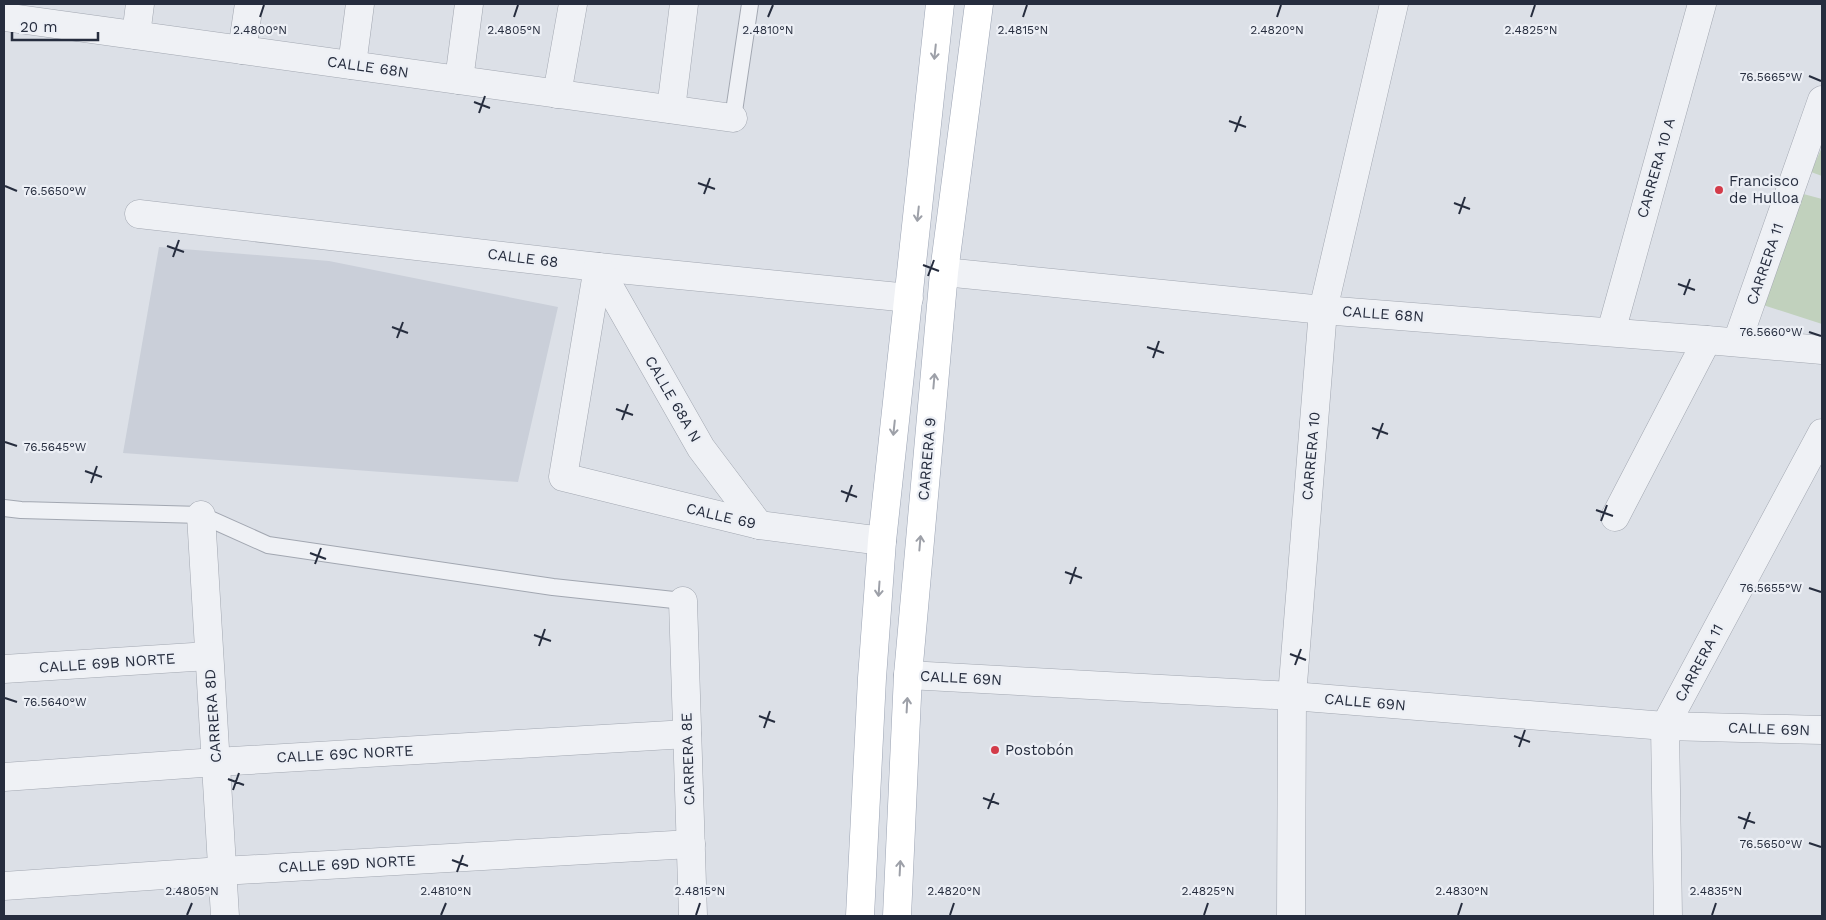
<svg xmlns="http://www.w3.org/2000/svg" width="1826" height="920" viewBox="0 0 1826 920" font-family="'Work Sans',sans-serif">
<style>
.built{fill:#cacfd9}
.green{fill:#c1d1bd}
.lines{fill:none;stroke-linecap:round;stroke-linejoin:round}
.lane-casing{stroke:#a2a7b1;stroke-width:18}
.street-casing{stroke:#a2a7b1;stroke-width:29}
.primary-casing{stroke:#9ba3b3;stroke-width:29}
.lane{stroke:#eff1f5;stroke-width:16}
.street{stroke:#eff1f5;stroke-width:28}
.primary{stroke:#fff;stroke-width:28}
.oneway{stroke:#9da0a8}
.ticks{fill:none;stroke:#262d3e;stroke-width:2}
.poi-dot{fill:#d33b49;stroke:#eceff5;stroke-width:2}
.labels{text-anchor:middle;stroke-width:4.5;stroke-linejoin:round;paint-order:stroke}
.street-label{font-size:15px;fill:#262d3e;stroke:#eceff5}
.poi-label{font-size:15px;fill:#262d3e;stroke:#eceff5;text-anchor:start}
.ticks-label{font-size:12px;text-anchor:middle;fill:#262d3e;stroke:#eceff5;stroke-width:4.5;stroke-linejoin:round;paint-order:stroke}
</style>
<rect width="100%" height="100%" fill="#dce0e7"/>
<path class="built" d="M159,247L329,261L558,307L518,482L123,453Z"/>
<g class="green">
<path d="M1822,147V176L1811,172Z"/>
<path d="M1796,192L1822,199V324L1763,305Z"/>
</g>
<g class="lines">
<g class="lane-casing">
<g id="lane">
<path d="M733,118L750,4"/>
<path d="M4,508L21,510L201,515L268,545L553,587L683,601"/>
</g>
</g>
<g class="street-casing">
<g id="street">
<path d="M4,17L733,118"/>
<path d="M136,35L140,4"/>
<path d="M242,50L249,4"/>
<path d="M352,65L360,4"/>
<path d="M459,80L469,4"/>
<path d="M557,94L573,4"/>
<path d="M671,109L684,4"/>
<path d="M139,214L598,267L909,298"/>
<path d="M598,267L563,477L759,525L882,541"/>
<path d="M598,267L701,448L759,525"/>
<path d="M944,272L1323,310L1707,340L1822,350"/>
<path d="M1611,332L1702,4"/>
<path d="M1737,342L1822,100"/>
<path d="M201,515L225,916"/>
<path d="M1615,517L1707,340"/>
<path d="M683,601L693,916"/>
<path d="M4,669L209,656"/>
<path d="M908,675L1292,696L1665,726L1822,730"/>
<path d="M4,777L216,762L687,734"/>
<path d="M4,886L222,871L691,844"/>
<path d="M1291,916L1292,696L1323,310L1394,4"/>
<path d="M1668,916L1665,726L1822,433"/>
</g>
</g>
<g class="primary-casing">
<g id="primary">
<path d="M860,916L872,678L882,541L940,4"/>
<path d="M897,916L908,675L944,272L979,4"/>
</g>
</g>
<use href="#lane" class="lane"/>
<use href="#street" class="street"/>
<use href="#primary" class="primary"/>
</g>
<defs><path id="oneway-shaft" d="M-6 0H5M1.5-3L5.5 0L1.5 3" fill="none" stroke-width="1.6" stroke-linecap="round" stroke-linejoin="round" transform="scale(1.25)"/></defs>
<g class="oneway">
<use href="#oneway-shaft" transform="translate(935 52) rotate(96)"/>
<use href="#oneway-shaft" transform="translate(918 214) rotate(96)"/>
<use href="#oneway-shaft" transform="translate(934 381) rotate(-85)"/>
<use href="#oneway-shaft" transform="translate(894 428) rotate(96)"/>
<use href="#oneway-shaft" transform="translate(920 543) rotate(-85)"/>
<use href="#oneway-shaft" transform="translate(879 589) rotate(94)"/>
<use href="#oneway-shaft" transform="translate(907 705) rotate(-87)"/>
<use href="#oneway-shaft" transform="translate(900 868) rotate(-87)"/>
</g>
<path class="ticks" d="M260,17L264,5M514,17L518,5M768,17L773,5M1023,17L1027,5M1277,17L1281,5M1531,17L1535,5M1809,76L1821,81M474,102L490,108M479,113L485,96M1229,121L1246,127M1235,132L1241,116M698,183L715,189M5,186L17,191M704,194L710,178M1454,203L1470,209M1459,214L1465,197M167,246L184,252M173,257L179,240M923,265L939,271M928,276L934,260M1678,284L1695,290M1684,295L1690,279M392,327L408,333M1809,332L1821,336M397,338L403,322M1147,347L1164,353M1153,358L1159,341M616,409L633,415M622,420L628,404M1372,428L1388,434M1377,439L1383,423M5,442L17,446M85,471L102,477M91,483L97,466M841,491L857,497M846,502L852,485M1596,510L1613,516M1601,521L1607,505M310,553L326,559M315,564L321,548M1065,572L1082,578M1070,584L1076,567M1809,588L1821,592M534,635L551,641M539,646L545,629M1290,654L1306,660M1295,665L1301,649M5,698L17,702M759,716L775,722M764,728L770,711M1514,736L1530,742M1519,747L1525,730M228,779L244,785M233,790L239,773M983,798L999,804M988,809L994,793M1738,817L1755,823M1744,829L1750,812M1809,843L1821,847M452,860L468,866M457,872L463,855M187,915L192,903M441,915L446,903M696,915L700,903M950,915L954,903M1204,915L1208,903M1458,915L1462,903M1712,915L1716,903"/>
<g class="poi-dot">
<circle cx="1719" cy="190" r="5"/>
<circle cx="995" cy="750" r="5"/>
</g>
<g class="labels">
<g class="street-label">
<text transform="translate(368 67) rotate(8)" y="5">CALLE 68N</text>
<text transform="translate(1656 168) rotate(-74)" y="5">CARRERA 10 A</text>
<text transform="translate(523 258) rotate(7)" y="5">CALLE 68</text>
<text transform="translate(1765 264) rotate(-71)" y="5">CARRERA 11</text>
<text transform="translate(1383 314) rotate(4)" y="5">CALLE 68N</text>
<text transform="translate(673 399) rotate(60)" y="5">CALLE 68A N</text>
<text transform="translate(1311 456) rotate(-85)" y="5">CARRERA 10</text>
<text transform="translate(927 459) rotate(-85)" y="5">CARRERA 9</text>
<text transform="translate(721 516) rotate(13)" y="5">CALLE 69</text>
<text transform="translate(107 663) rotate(-4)" y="5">CALLE 69B NORTE</text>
<text transform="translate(1699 663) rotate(-62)" y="5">CARRERA 11</text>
<text transform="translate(961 678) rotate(3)" y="5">CALLE 69N</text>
<text transform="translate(1365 702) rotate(5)" y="5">CALLE 69N</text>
<text transform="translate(213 716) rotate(-94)" y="5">CARRERA 8D</text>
<text transform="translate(1769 729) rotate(2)" y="5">CALLE 69N</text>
<text transform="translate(345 754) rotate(-3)" y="5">CALLE 69C NORTE</text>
<text transform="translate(688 759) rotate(-92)" y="5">CARRERA 8E</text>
<text transform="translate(347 864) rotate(-3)" y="5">CALLE 69D NORTE</text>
</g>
<g class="poi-label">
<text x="1729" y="186">Francisco<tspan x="1729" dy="17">de Hulloa</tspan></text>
<text x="1005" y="755">Postobón</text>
</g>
</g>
<g class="ticks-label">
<text x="768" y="34">2.4810°N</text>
<text x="1531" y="34">2.4825°N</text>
<text x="260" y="34">2.4800°N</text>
<text x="514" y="34">2.4805°N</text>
<text x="1023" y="34">2.4815°N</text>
<text x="1277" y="34">2.4820°N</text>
<text x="1771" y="81">76.5665°W</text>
<text x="55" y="195">76.5650°W</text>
<text x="1771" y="336">76.5660°W</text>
<text x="55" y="451">76.5645°W</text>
<text x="1771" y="592">76.5655°W</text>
<text x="55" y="706">76.5640°W</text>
<text x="1771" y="848">76.5650°W</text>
<text x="192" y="895">2.4805°N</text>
<text x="446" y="895">2.4810°N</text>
<text x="700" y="895">2.4815°N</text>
<text x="954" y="895">2.4820°N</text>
<text x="1208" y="895">2.4825°N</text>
<text x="1462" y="895">2.4830°N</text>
<text x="1716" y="895">2.4835°N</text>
</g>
<rect width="1826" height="920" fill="none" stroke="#262d3e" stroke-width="10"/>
<path d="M12 32v8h86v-8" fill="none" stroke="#262d3e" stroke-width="2.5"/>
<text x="20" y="32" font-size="15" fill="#262d3e" stroke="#eceff5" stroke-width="4" paint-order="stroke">20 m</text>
</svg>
